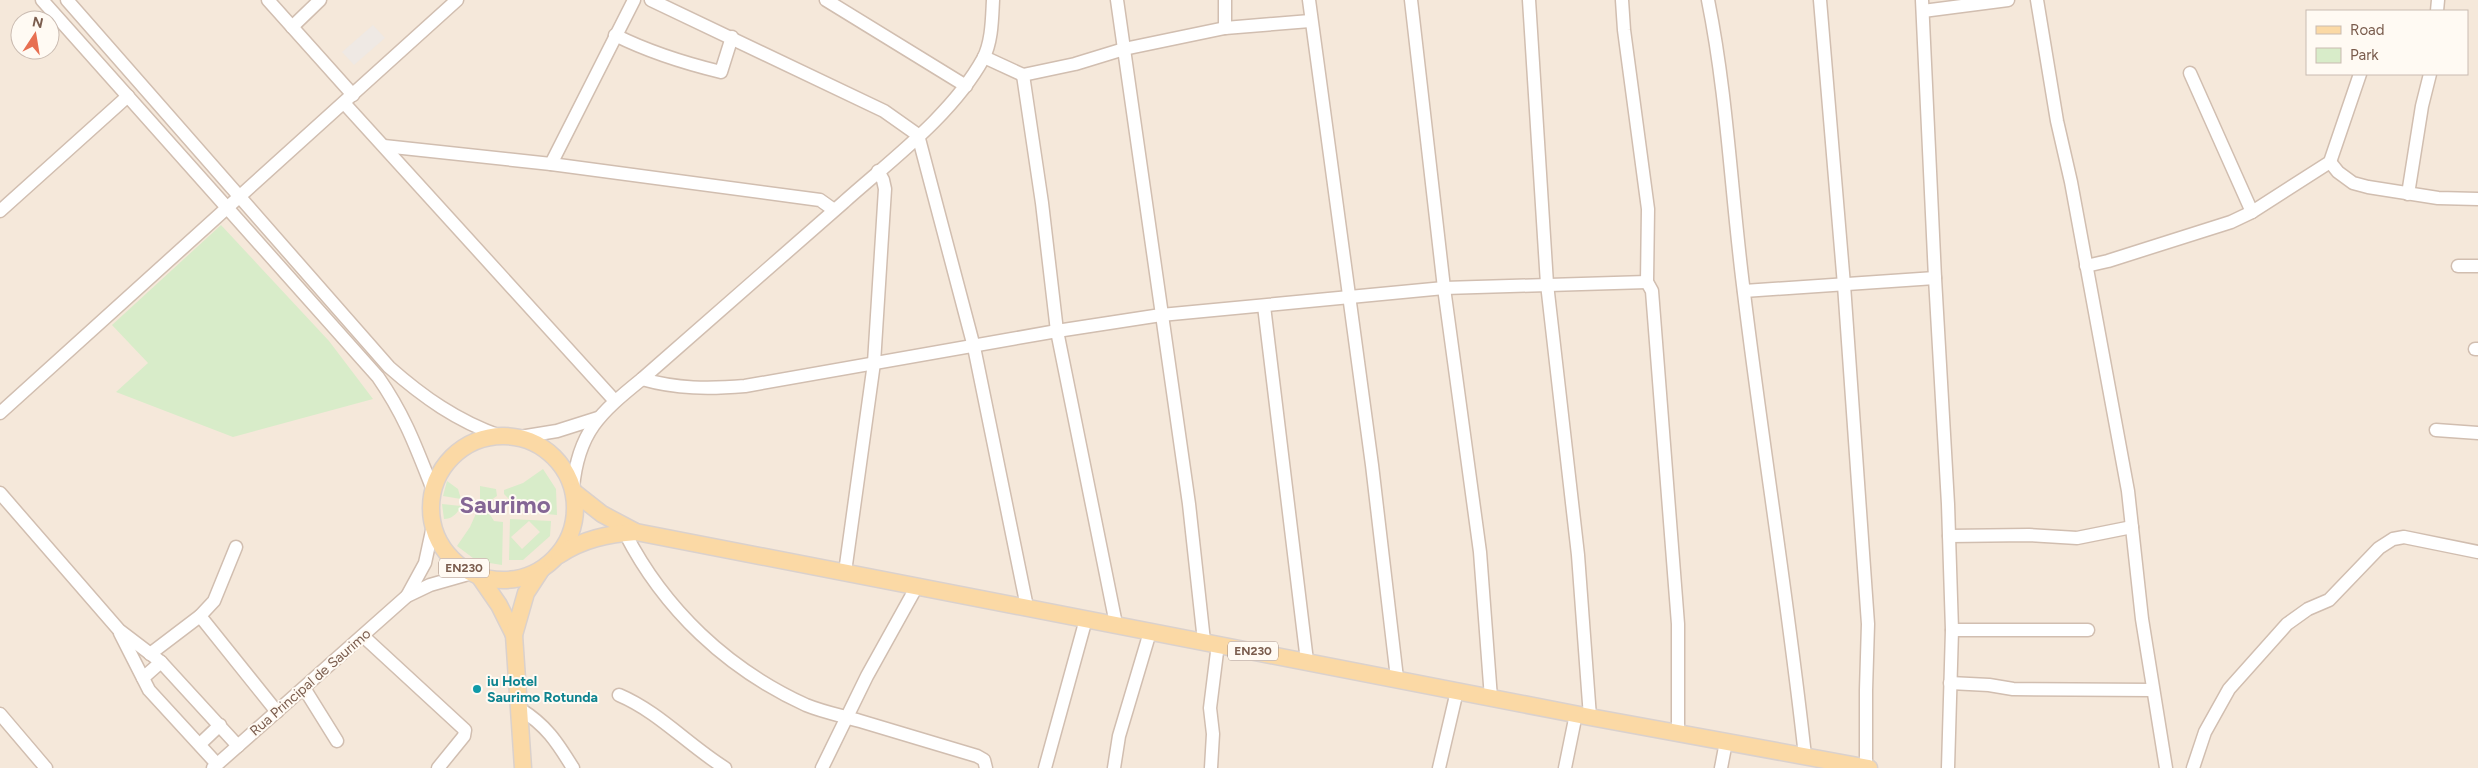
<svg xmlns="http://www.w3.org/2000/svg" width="2478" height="768" viewBox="0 0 2478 768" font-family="Figtree,sans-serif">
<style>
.residential{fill:#f5e8da;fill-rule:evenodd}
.industrial{fill:#efe9e4}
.green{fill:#d8ecc9;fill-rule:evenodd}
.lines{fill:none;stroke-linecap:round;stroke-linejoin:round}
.minor-casing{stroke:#d1beb0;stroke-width:15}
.major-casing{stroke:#dad1cd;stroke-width:19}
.minor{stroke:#fff;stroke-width:12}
.major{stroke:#fbd9a5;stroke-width:16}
.culture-dot{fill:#0f9aa8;stroke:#fffaf3;stroke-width:2}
.labels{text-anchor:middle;stroke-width:4;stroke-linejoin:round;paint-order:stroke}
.shield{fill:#fffaf3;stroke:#a28b7f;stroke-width:1}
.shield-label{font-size:12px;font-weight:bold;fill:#7a5c4d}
.culture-label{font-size:14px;font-weight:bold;fill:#0d838f;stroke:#fffaf3;text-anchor:start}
.street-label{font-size:14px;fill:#7a5c4d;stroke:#fffaf3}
.town-label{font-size:24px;font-weight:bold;fill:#846695;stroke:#fffaf3}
</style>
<rect width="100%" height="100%" fill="#fdf6ec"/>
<path class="residential" d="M0,0H2478V768H0ZM2307,11H2467V74H2307ZM20,20H50V50H20Z"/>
<path class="industrial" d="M373,25L385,38L354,65L342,52Z"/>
<g class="green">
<path d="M221,225L329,341L373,399L233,437L116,392L148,363L112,325Z"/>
<path d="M543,469L556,489L557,515L515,511L514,504L504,494V490L523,483Z"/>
<path d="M447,481L458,489L461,499L443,496Z"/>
<path d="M480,486L496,489L497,496L487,503L480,501Z"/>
<path d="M442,504L461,506C458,513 452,519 444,519Z"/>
<path d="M478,509L487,510L494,521L503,522L502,565L477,561L457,546L470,527Z"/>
<path d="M510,519L551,521L550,536L523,560H509ZM529,521L540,532L522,549L511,537Z"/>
</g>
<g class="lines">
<g class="minor-casing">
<g id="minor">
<path d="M42,0L378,377C405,416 416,447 433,490"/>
<path d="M67,0L389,367C423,397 457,421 500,436"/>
<path d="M268,0L353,95"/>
<path d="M651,0L884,111L918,135L974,347L1027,607"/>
<path d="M826,0L966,86"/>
<path d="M1117,0L1189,504L1204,641"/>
<path d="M1309,0L1372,465L1397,678"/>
<path d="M1411,0L1444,288L1480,552L1491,698"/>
<path d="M1529,0L1547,284L1578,555L1590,717"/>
<path d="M1622,0L1624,30L1648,209L1647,282L1652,291L1678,624V732"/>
<path d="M1708,0C1727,94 1731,190 1743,285C1762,443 1788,599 1805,756"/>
<path d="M1820,0L1844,285L1868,624L1866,690V768"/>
<path d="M1922,0L1935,278L1948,504L1952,630L1948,768"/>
<path d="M2037,0L2057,121L2071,182L2128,491L2142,619L2166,768"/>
<path d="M1923,11L2008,0"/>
<path d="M2437,11L2438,0"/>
<path d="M292,27L320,0"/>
<path d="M1225,28V0"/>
<path d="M615,35C649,52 684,63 721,72L732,37"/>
<path d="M984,57L1023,75L1075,64L1124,49L1225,28L1310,21"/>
<path d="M2190,73L2252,212"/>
<path d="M1023,75L1042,203L1057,331L1116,624"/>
<path d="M344,103L615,401"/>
<path d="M384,146L551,164L820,200L834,210"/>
<path d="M2330,162L2338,172L2353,183L2368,187L2438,198L2478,199"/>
<path d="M551,164L634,0"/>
<path d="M2408,194L2422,106L2430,74"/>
<path d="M0,211L128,96"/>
<path d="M2086,266L2108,261L2231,222L2252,212L2330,162L2360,74"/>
<path d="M2458,266H2478"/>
<path d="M1744,291L1935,278"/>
<path d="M1264,306L1307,661"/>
<path d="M2475,349H2478"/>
<path d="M642,379C677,389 709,389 745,386L1057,331L1161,315L1444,288L1647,282"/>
<path d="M0,413L457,0"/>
<path d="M2436,430L2478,433"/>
<path d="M520,437L557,431L598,418"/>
<path d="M573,488C578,432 600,413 642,379C710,320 777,261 844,202C891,160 952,115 983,59C992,42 992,19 993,0"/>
<path d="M0,493L119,630L161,662L238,746"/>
<path d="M625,533C664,609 727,669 806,705C823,712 843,716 860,721C899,733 938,744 977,756L984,760L986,768"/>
<path d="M1949,536L2029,535L2077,538L2132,527"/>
<path d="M845,572L874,363L885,189L883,180L878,171"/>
<path d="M407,596L425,563L433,526"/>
<path d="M200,616L214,601L236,547"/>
<path d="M1952,630H2088"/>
<path d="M120,633L149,690L217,764"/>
<path d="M363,636L465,730L464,736L438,768"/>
<path d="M150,654L200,616L277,712"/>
<path d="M143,678L161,662"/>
<path d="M1950,683L1989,685L2013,689L2153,690"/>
<path d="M304,688L337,741"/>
<path d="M619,695C659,712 688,745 725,768"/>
<path d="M520,709C546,725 557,742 573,768"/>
<path d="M0,714L46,768"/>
<path d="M200,744L220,725"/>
<path d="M213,768L407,596L430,585L472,573"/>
<path d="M822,768L867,676L917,586"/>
<path d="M1045,768L1086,619"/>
<path d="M1114,768L1119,736L1150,632"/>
<path d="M1211,768L1213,734L1210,708L1218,644"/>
<path d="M1439,768L1457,691"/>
<path d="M1565,768L1576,714"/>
<path d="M1721,768L1726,742"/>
<path d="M2193,768L2205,732L2229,689L2287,624L2308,609L2329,600L2379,548L2393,539L2404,537L2478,552"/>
</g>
</g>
<g class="major-casing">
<g id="major">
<circle cx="503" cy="508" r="72"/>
<path d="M574,492L602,514L634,531"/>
<path d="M559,555C583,539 608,534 636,532L1590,717L1869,768"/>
<path d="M479,576L499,605L514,635"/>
<path d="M523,768L514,635L526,593L541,570"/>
</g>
</g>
<use href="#minor" class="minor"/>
<use href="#major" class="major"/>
</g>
<circle class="culture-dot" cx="477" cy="689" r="5"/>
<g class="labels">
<g class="shield">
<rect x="439" y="558.5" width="50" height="19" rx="4"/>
<rect x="1228" y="641.5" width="50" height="19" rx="4"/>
</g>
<g class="shield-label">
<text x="464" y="572">EN230</text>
<text x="1253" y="655">EN230</text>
</g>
<g class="culture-label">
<text x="487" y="686">iu Hotel<tspan x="487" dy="16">Saurimo Rotunda</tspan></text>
</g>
<g class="street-label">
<text transform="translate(310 682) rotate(-41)" y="5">Rua Principal de Saurimo</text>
</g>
<g class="town-label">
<text x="505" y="513">Saurimo</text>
</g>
</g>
<rect x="2306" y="10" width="162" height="65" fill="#fffaf3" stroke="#cabbb1"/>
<rect x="2316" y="26" width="25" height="8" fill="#fbd9a5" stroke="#cabbb1"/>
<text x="2350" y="35" font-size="15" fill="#7a5c4d">Road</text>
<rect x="2316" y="48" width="25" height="15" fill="#d8ecc9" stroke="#cabbb1"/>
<text x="2350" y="60" font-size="15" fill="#7a5c4d">Park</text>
<g transform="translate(35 35) rotate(12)"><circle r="24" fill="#fffaf3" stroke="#cabbb1"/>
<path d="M0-4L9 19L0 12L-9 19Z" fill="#e76f51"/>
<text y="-8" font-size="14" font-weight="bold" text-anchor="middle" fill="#7a5c4d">N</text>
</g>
</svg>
